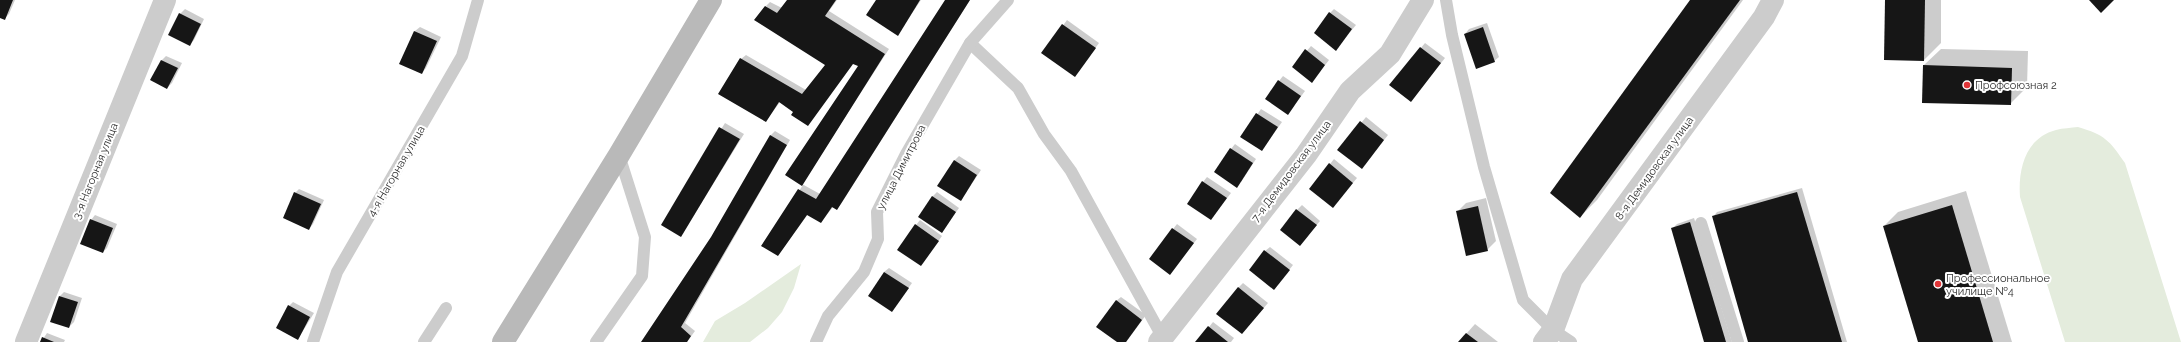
<svg xmlns="http://www.w3.org/2000/svg" width="2184" height="342" viewBox="0 0 2184 342" font-family="Raleway,sans-serif">
<style>
.green{fill:#e4ecdd}
.shadow{fill:#0003}
.building{fill:#161616}
.lines{fill:none;stroke-linecap:round;stroke-linejoin:round}
.lane{stroke:#ccc;stroke-width:12}
.street{stroke:#ccc;stroke-width:22}
.secondary{stroke:#b9b9b9;stroke-width:22}
.poi-dot{fill:#e13538;stroke:#fff;stroke-width:1.5}
.labels{text-anchor:middle;stroke-width:4;stroke-linejoin:round;paint-order:stroke}
.poi-label{font-size:11px;fill:#2f2f2f;stroke:#fff;text-anchor:start}
.street-label{font-size:11px;fill:#2f2f2f;stroke:#fff}
</style>
<rect width="100%" height="100%" fill="#fff"/>
<g class="green">
<path d="M2078,127C2105,135 2109,140 2125,163L2181,342H2065L2020,197C2018,170 2025,138 2056,130C2063,128 2071,128 2078,127Z"/>
<path d="M801,264L794,288L782,312L768,328L750,342H703L715,321L745,303Z"/>
</g>
<g class="shadow">
<path d="M0,0H15L9,14L4,19L0,17Z"/>
<path d="M789,0H837L829,11L889,49L802,184L820,194L946,0H970L841,204L836,209L833,207L821,222L808,214L782,250L762,246L803,185L786,175L860,65L853,63L795,111L780,102L766,121L741,59L746,55L806,90L826,65L766,6L770,2L782,8Z"/>
<path d="M877,0H921L898,34Z"/>
<path d="M1691,0H1743L1597,200L1580,217Z"/>
<path d="M1886,0H1941V43L1924,60Z"/>
<path d="M185,9L204,19L194,40L190,44L180,14Z"/>
<path d="M1334,9L1356,25L1336,49L1330,13Z"/>
<path d="M1067,20L1099,43L1079,71L1043,53Z"/>
<path d="M1487,23L1499,57L1494,61L1465,34L1469,29Z"/>
<path d="M420,27L441,37L426,68L422,73L400,63L415,31Z"/>
<path d="M1425,43L1445,58L1415,96L1391,85Z"/>
<path d="M1311,46L1329,60L1316,77L1293,67Z"/>
<path d="M1941,49L2028,51L2027,87L2010,104L1924,65Z"/>
<path d="M166,56L182,63L172,83L167,88L162,60Z"/>
<path d="M1283,76L1305,91L1288,114L1279,81Z"/>
<path d="M1261,109L1282,122L1262,150L1242,136Z"/>
<path d="M1366,117L1388,135L1366,163L1339,150Z"/>
<path d="M725,123L744,134L681,236L662,225Z"/>
<path d="M775,131L790,140L685,323L695,331L687,342H642L712,238L771,135Z"/>
<path d="M1235,144L1256,159L1241,182L1231,149Z"/>
<path d="M959,156L981,170L961,200L954,161Z"/>
<path d="M1334,159L1357,178L1337,202L1330,164Z"/>
<path d="M1207,177L1231,193L1211,219L1203,182Z"/>
<path d="M1802,188L1847,342H1749L1713,217L1717,212Z"/>
<path d="M299,189L324,200L313,224L309,229L295,193Z"/>
<path d="M1966,191L2012,342H1919L1884,226L1898,212Z"/>
<path d="M937,192L959,208L942,232L932,197Z"/>
<path d="M1486,198L1496,241L1487,250L1457,212L1466,203Z"/>
<path d="M1302,205L1320,221L1300,245L1297,210Z"/>
<path d="M95,215L117,224L107,248L103,252L91,220Z"/>
<path d="M1694,218L1732,342H1705L1673,228L1677,224Z"/>
<path d="M920,220L942,236L921,265L916,225Z"/>
<path d="M1177,224L1197,239L1170,274L1150,259Z"/>
<path d="M1270,247L1293,265L1278,284L1265,251Z"/>
<path d="M889,268L912,283L892,311L884,272Z"/>
<path d="M1243,283L1268,303L1242,333L1238,288Z"/>
<path d="M64,292L82,298L74,322L69,327L60,296Z"/>
<path d="M1121,297L1146,315L1126,342H1119L1116,301Z"/>
<path d="M293,302L314,313L298,339L289,306Z"/>
<path d="M1213,322L1234,338L1231,342H1197Z"/>
<path d="M1475,324L1498,342H1459Z"/>
<path d="M47,333L65,340L64,342H41Z"/>
</g>
<g class="building">
<path d="M0,0H13L5,20L0,18Z"/>
<path d="M787,0H836L825,16L885,54L802,186L785,175L858,66L853,64L808,126L791,115L793,112L779,102L766,122L718,94L740,58L802,94L825,65L754,20L765,6L777,13Z"/>
<path d="M876,0H920L898,36L866,15Z"/>
<path d="M945,0H970L837,210L832,207L821,223L807,215L778,256L761,246L798,189L816,199Z"/>
<path d="M1690,0H1740L1580,218L1550,193Z"/>
<path d="M1885,0H1925L1924,61L1884,60Z"/>
<path d="M2089,0H2114L2101,13Z"/>
<path d="M1329,12L1352,29L1336,51L1314,33Z"/>
<path d="M179,13L201,24L190,46L168,35Z"/>
<path d="M1062,24L1096,48L1075,77L1041,53Z"/>
<path d="M1483,27L1495,62L1476,69L1464,34Z"/>
<path d="M414,31L437,41L422,74L399,64Z"/>
<path d="M1420,47L1441,63L1411,102L1389,85Z"/>
<path d="M1305,49L1325,65L1312,83L1292,67Z"/>
<path d="M161,60L178,68L167,89L150,80Z"/>
<path d="M1923,65L2012,68L2011,105L1922,103Z"/>
<path d="M1278,80L1301,96L1288,115L1265,99Z"/>
<path d="M1256,113L1278,127L1262,151L1240,137Z"/>
<path d="M1360,121L1384,140L1362,169L1337,150Z"/>
<path d="M719,127L740,139L681,237L661,225Z"/>
<path d="M770,135L787,145L681,327L691,336L687,342H641L711,237Z"/>
<path d="M1230,148L1253,163L1237,188L1214,172Z"/>
<path d="M954,160L977,175L961,201L937,186Z"/>
<path d="M1329,163L1353,183L1333,208L1309,189Z"/>
<path d="M1202,181L1227,198L1211,220L1187,204Z"/>
<path d="M294,192L321,204L309,230L283,218Z"/>
<path d="M1797,192L1842,342H1748L1712,216Z"/>
<path d="M932,196L956,212L942,233L918,217Z"/>
<path d="M1952,205L1993,342H1918L1883,226Z"/>
<path d="M1478,206L1488,251L1466,256L1456,211Z"/>
<path d="M1296,209L1317,225L1300,246L1280,230Z"/>
<path d="M90,219L113,228L103,253L80,244Z"/>
<path d="M1690,222L1726,342H1704L1671,228Z"/>
<path d="M915,224L939,241L921,266L897,250Z"/>
<path d="M1172,228L1194,243L1170,275L1149,259Z"/>
<path d="M1264,250L1290,270L1274,290L1249,270Z"/>
<path d="M884,272L909,288L892,312L868,296Z"/>
<path d="M1238,287L1264,308L1242,334L1216,314Z"/>
<path d="M59,296L78,302L69,328L50,322Z"/>
<path d="M1116,300L1142,320L1126,342H1117L1096,327Z"/>
<path d="M288,305L310,317L298,340L276,328Z"/>
<path d="M1208,326L1228,342H1195Z"/>
<path d="M1466,333L1478,342H1458Z"/>
<path d="M42,337L54,342H40Z"/>
</g>
<g class="lines">
<g class="lane">
<path d="M1446,0L1452,35L1484,167L1523,300L1553,330L1571,342"/>
<path d="M970,43L1018,88L1044,134L1071,171L1163,338"/>
<path d="M1701,223L1738,342"/>
<path d="M313,342L337,272L462,56L478,0"/>
<path d="M424,342L446,308"/>
<path d="M596,342L642,276L645,237L619,155"/>
<path d="M816,342L828,316L864,272L878,239L877,212L906,154L970,43L1008,0"/>
</g>
<g class="street">
<path d="M26,342L165,0"/>
<path d="M1159,342L1306,155L1350,91L1390,54L1423,0"/>
<path d="M1544,342L1553,330L1572,279L1764,17L1773,0"/>
</g>
<path class="secondary" d="M503,342L619,155L711,0"/>
</g>
<g class="poi-dot">
<circle cx="1967" cy="85" r="4"/>
<circle cx="1938" cy="284" r="4"/>
</g>
<g class="labels">
<g class="poi-label">
<text x="1975" y="89">Профсоюзная 2</text>
<text x="1946" y="282">Профессиональное<tspan x="1946" dy="13">училище №4</tspan></text>
</g>
<g class="street-label">
<text transform="translate(901 167) rotate(-63)" y="4">улица Димитрова</text>
<text transform="translate(1654 168) rotate(-54)" y="4">8-я Демидовская улица</text>
<text transform="translate(95 171) rotate(-68)" y="4">3-я Нагорная улица</text>
<text transform="translate(396 171) rotate(-60)" y="4">4-я Нагорная улица</text>
<text transform="translate(1291 171) rotate(-53)" y="4">7-я Демидовская улица</text>
</g>
</g>
</svg>
